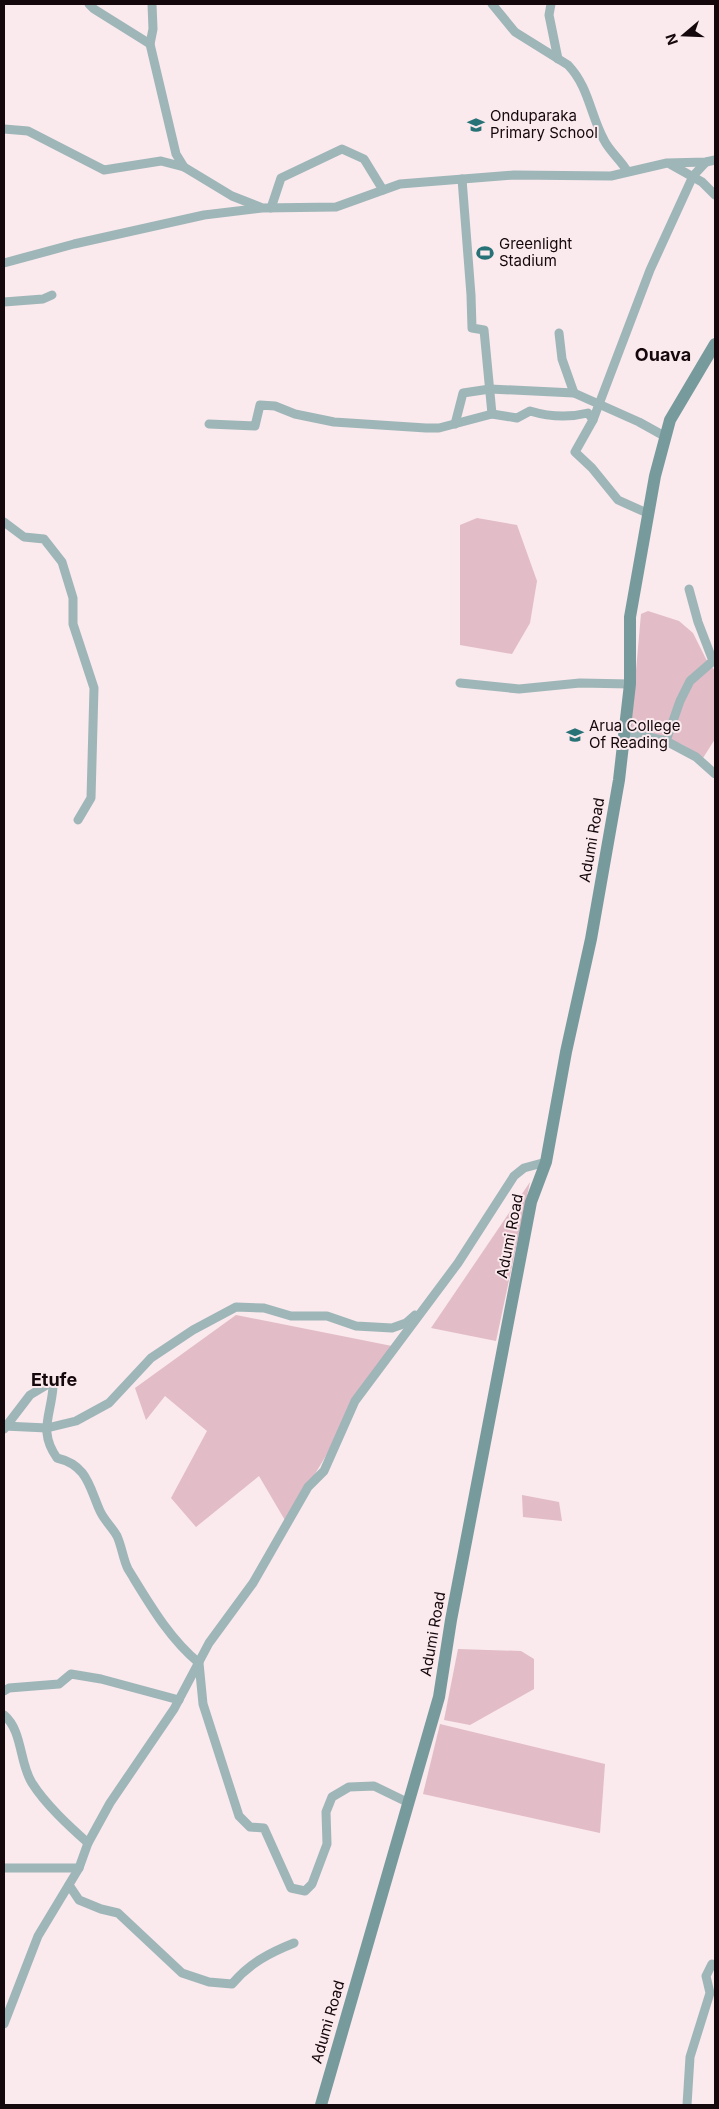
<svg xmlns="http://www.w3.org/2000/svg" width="719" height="2109" viewBox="0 0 719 2109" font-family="Inter,sans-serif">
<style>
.green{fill:#e2bcc6}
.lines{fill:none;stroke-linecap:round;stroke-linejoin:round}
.minor{stroke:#9eb6b8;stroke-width:9}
.secondary{stroke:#779b9d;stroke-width:12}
.labels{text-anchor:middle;stroke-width:4;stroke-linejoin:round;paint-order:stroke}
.poi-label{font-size:15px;fill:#15080c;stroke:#fae9ed;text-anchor:start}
.street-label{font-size:15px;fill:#15080c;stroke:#fae9ed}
.quarter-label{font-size:18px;font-weight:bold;fill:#15080c;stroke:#fae9ed}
</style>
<rect width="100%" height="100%" fill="#fae9ed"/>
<g class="green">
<path d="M477,518L517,525L537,581L530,623L512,654L460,645V525Z"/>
<path d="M648,611L679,621L693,633L706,659L715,671V739L703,758C695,753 685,745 676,742C659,737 641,747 631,727L641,614Z"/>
<path d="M530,1182L496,1341L431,1328Z"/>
<path d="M236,1315L392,1346L286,1522L259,1476L196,1527L171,1498L207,1431L165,1396L146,1420L135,1388Z"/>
<path d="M522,1495L559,1502L562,1521L523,1517Z"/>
<path d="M458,1649L521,1651L534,1659V1689L470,1725L444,1720Z"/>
<path d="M440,1724L605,1764L600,1833L423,1794Z"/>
</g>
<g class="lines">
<g class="minor">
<path d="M89,4L94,9L150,44"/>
<path d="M152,4L153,29L150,44L176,154L184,167"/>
<path d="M492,4L515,32L568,65C589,87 590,114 604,140C610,152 621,160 627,171"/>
<path d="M551,4L549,15L558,59"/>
<path d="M4,129L28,131L104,170L161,161L184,167L232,196L260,207"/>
<path d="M670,164L702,182L715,195"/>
<path d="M462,179L471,295L472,328L484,330L492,414"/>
<path d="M271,208L281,178L342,149L364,159L383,190"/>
<path d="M4,263L74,244L204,215L262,208L336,207L400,184L514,175L611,176L667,163L706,162L715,160"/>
<path d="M4,302L43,299L52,295"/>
<path d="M559,333L562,359L574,393"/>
<path d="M593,420L650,270L693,176L706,162"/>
<path d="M209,424L255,426L260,405L275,406L295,414L334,422L426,428H439L492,414L517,418L530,411C550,417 568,418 588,413L593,420L575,452L592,468L618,500L647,513"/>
<path d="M455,424L463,393L490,389L574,393L639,422L666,437"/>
<path d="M4,522L24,537L44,539L62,562L73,598V624L94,688L91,798L78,820"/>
<path d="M460,683L519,689L580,683L630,684"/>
<path d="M625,731L666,741L696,757L715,774"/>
<path d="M666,741L680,701L690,681L713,661L698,622L689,589"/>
<path d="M4,1426L47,1428L76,1421L109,1403L151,1358L193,1330L236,1307L264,1308L291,1316H327L356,1326L392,1328L406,1323L415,1315"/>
<path d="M4,1429L30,1395L50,1383L53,1387C51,1416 38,1431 57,1458C87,1465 89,1486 100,1511C104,1520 112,1527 117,1536C122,1547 123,1559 128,1569C149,1603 168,1637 199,1663L203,1704L239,1816L250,1827L264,1828L291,1888L305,1891L312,1884L327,1844L326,1812L332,1797L349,1787L374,1786L409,1803"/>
<path d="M4,1691L9,1688L59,1684L71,1674L101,1679L179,1700"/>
<path d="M4,1715C23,1731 19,1763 32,1783C46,1805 69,1826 88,1843"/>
<path d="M4,1868H79"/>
<path d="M69,1885L79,1900L101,1909L118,1913L182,1973L209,1982L232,1984C250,1963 269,1953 294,1943"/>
<path d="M4,2024L38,1936L79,1868L88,1843L110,1803L174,1709L209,1643L253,1583L308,1487L324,1471L355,1401L458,1263L514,1176L524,1168L546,1162"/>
<path d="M687,2105L690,2057L710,1993L706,1976L712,1964L715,1965"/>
</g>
<path class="secondary" d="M321,2105L439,1697L451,1620L531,1202L546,1162L566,1052L591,939L619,780L630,684V617L655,476L670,420L715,344"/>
</g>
<defs>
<g id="school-bare" transform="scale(1.35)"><path d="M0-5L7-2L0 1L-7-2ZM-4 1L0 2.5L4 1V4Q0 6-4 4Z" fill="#277276" stroke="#fae9ed" stroke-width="2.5" paint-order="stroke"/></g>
<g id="stadium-bare" transform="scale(1.35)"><path d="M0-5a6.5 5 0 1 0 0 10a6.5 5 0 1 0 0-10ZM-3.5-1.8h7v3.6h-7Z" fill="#277276" stroke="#fae9ed" stroke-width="2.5" paint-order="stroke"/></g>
</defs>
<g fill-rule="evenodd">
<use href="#school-bare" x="476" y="125"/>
<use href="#stadium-bare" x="485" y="253"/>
<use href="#school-bare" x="575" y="735"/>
</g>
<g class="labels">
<g class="poi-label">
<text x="490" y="121">Onduparaka<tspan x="490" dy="17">Primary School</tspan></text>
<text x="499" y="249">Greenlight<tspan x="499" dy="17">Stadium</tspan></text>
<text x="589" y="731">Arua College<tspan x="589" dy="17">Of Reading</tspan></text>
</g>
<g class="street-label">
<text transform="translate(592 840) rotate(-80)" y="5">Adumi Road</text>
<text transform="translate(510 1236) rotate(-79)" y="5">Adumi Road</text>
<text transform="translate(433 1634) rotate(-80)" y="5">Adumi Road</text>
<text transform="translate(328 2022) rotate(-74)" y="5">Adumi Road</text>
</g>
<g class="quarter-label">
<text x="663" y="361">Ouava</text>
<text x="54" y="1386">Etufe</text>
</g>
</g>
<rect width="719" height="2109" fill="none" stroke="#15080c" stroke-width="10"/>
<g transform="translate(684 35) rotate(251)" stroke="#fae9ed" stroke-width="4" paint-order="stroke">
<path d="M0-4L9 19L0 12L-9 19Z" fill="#15080c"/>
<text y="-8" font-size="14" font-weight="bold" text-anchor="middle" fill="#15080c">N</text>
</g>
</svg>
